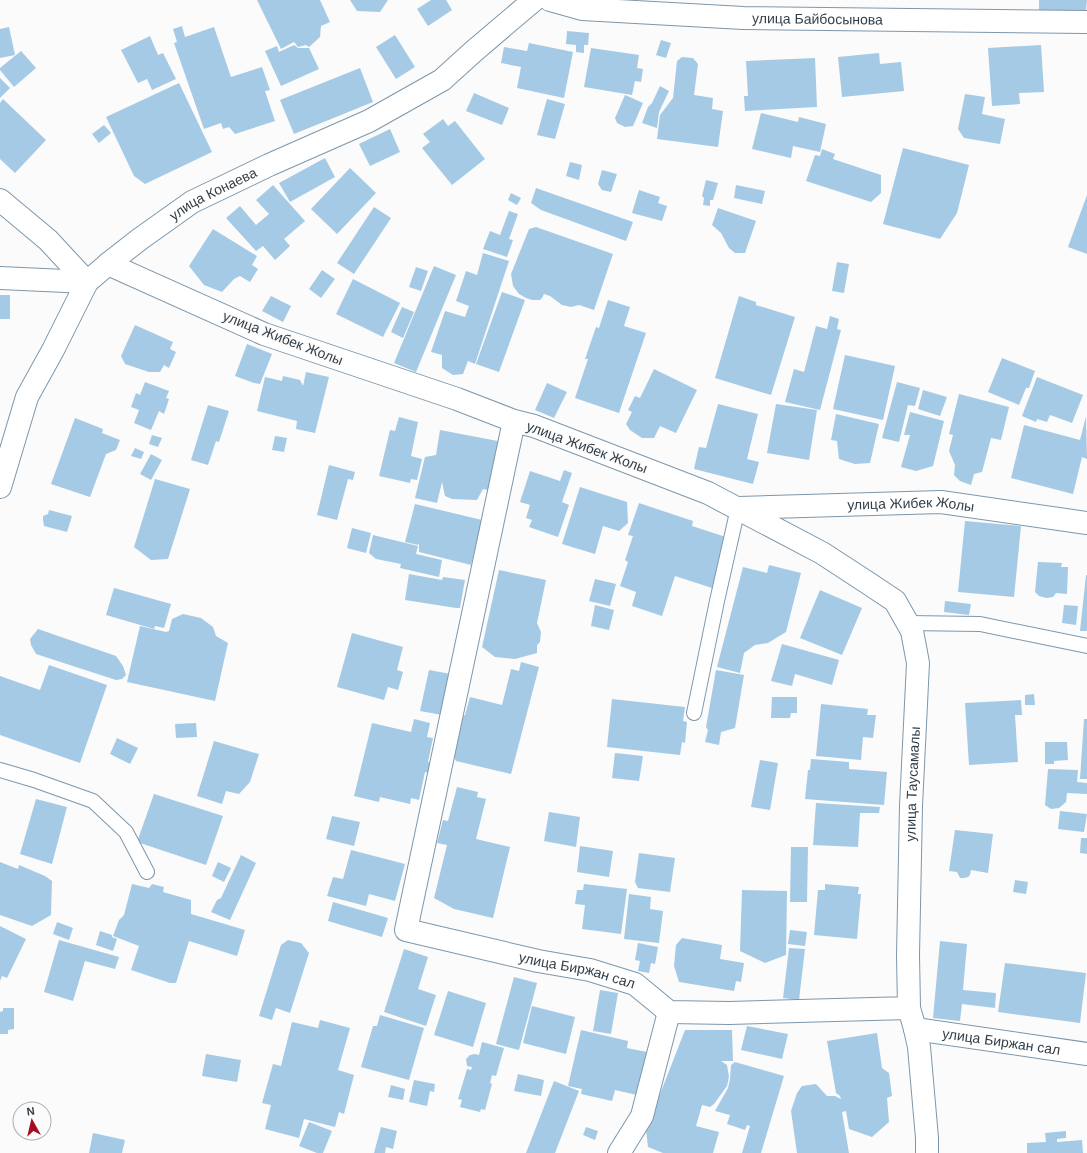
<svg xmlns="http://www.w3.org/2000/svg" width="1087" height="1153" viewBox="0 0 1087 1153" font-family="Arial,sans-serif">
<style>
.building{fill:#a5cae5}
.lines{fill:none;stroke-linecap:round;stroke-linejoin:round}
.service-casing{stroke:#7c97ac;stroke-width:16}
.minor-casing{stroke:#7c97ac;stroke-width:24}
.tertiary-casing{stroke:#7c97ac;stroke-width:24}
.service{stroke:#fff;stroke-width:14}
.minor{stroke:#fff;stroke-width:22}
.tertiary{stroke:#fff;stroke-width:22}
.labels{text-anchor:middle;stroke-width:3.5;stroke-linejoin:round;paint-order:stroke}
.street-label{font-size:14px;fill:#323e47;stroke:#fbfbfb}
</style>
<rect width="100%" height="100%" fill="#fbfbfb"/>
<g class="building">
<path d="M257,0H320L330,22L321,26L320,37L309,47L306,45L298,47L294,42L281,49Z"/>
<path d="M350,0H388L380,12L357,11Z"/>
<path d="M431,0H446L452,10L428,26L417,9Z"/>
<path d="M1039,0H1087L1086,11H1039Z"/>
<path d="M182,26L185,37L214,27L231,77L262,67L270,90L265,91L275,121L235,134L229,127L223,129L221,123L204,129L174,43L177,42L173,29Z"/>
<path d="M9,27L15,55L0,58V29Z"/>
<path d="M567,31L589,33L588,45H584V53L576,52V45L566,44Z"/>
<path d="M395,35L415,67L396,79L376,47Z"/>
<path d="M150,36L158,55L163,53L176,79L152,90L147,79L138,83L121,50Z"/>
<path d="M661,40L671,43L666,58L656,55Z"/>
<path d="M529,43L573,52L564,98L517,88L521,67L501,63L504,47L527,51Z"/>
<path d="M294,45L298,48H309L319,69L281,86L265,51L277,46L279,52Z"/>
<path d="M1041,45L1044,92L1019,93L1020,104L992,106L988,48Z"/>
<path d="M591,48L639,55L637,68L643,69L641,82L635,81L632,95L584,87Z"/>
<path d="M21,51L36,68L14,87L0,70V68Z"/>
<path d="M879,53L880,64L901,62L904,91L842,97L838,57Z"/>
<path d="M682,57L693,58L698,64L694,95L713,98L712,109L723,111L718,147L657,139L660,115L673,98L677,61Z"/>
<path d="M815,58L817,107L745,111L744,96H748L746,61Z"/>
<path d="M360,68L373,102L294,134L280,100Z"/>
<path d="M0,78L10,88L0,98Z"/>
<path d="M179,83L212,152L145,184L134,176L106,117Z"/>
<path d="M660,86L669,91L659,112L657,128L642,123L648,107L652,103Z"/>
<path d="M474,93L509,108L502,125L466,111Z"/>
<path d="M965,94L985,97L982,114L1005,119L1000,144L964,138L958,129Z"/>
<path d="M625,95L643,103L633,126L625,127L617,123L615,118Z"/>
<path d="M3,99L46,140L15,173L0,159V103Z"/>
<path d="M547,99L565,104L555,139L537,135Z"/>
<path d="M761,113L798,122L799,117L826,124L820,152L793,146L791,158L752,149Z"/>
<path d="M443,119L448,126L455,121L485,159L452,185L422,148L430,142L423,134Z"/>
<path d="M104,125L111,133L99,143L92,134Z"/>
<path d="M390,129L400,152L370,166L359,144Z"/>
<path d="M903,148L969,165L957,213L940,239L883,224Z"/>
<path d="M822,149L835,154L833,159L881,175V193L871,202L806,181L815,155L820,156Z"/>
<path d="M325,158L335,177L290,202L279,183Z"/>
<path d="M570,162L582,165L579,180L566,176Z"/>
<path d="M350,168L376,193L337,234L311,209Z"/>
<path d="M602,170L617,174L611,192L602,190L598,184Z"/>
<path d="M706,180L718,183L713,200H710V206L703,205L704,198L702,196Z"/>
<path d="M273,185L305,221L284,239L290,246L275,260L263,246L256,251L226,218L240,206L256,225L269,214L256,200Z"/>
<path d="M736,185L765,191L762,204L734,198Z"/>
<path d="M536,188L633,222L626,241L541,210L531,203Z"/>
<path d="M639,190L660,197L658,203L667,206L662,221L632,213Z"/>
<path d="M511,193L521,198L517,205L508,200Z"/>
<path d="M1087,195V254L1068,247Z"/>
<path d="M374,207L391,218L354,274L337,263Z"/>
<path d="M718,208L756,221L745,253H735L729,248L721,233L712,225Z"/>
<path d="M509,211L518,214L509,239L513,240L507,257L483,249L490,231L500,235Z"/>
<path d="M536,227L613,254L594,310L579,305L571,307L562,305L550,296L544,294L542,298L540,300H532L526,298L519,294L513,286L511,274L529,229Z"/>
<path d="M213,229L257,256L252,265L258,269L250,282L240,276L234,279L222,292L204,285L189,266Z"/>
<path d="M483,253L509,261L475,364L468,361L463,374L453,375L442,368V355L431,352L445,311L465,317L469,306L456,301L466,271L477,275Z"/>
<path d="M837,262L849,264L844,293L832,291Z"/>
<path d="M434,266L456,275L416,372L394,363Z"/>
<path d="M416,267L428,271L421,291L409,287Z"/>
<path d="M322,270L335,279L321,298L309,289Z"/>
<path d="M353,279L400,303L383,337L336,314Z"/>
<path d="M502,292L525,300L499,372L476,364Z"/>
<rect x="0" y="295" width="10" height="24"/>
<path d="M271,296L291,306L283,322L262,311Z"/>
<path d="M739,296L756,302V305L795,317L771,395L715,378Z"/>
<path d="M608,300L630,307L624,326L646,333L619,413L575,398L588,359H585L596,327L599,328Z"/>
<path d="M402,307L414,312L403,338L391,332Z"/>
<path d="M830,316L839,319L837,329L841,330L820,410L785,402L794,369L804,372L816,326L827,329Z"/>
<path d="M135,325L173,342L170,349L176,352L169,368L164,365L160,372H149L125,364L121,356Z"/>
<path d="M247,344L272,354L260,384L254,383L235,376Z"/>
<path d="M845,355L895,366L883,420L833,409Z"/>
<path d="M1002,358L1035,371L1029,388H1026L1019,405L988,392Z"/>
<path d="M654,369L697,390L676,433L660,426L654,438H642L630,430L626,424L632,412L628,410L635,396L640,398Z"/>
<path d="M306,372L329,377L315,433L296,429L297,421L257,411L265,377L282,381L283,376L300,380L303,386Z"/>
<path d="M1037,377L1083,395L1072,423L1050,415L1047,422L1037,419L1036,422L1022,416Z"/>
<path d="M145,382L169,391L166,398L169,399L164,414L159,411L151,430L134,423L139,410L131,407L136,393L140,395Z"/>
<path d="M897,382L920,388L915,406L908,405L899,442L882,438Z"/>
<path d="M547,383L567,392L554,418L535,410Z"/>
<path d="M923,390L947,397L940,416L918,409Z"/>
<path d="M959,394L1009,407L1001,440L991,438L982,472L974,474L971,485L960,481L954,475L955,465L949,451L953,435L949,434Z"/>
<path d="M718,404L758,414L747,459L759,462L753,484L694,469L699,447L706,448Z"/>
<path d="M776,404L817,410L809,460L767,453Z"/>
<path d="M208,405L229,411L219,442L216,441L208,465L191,460Z"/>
<path d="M910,412L944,421L933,466L916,471L901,467L910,435H904Z"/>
<path d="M836,414L879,424L870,463L855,464L839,459L837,441L831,440Z"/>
<path d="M1086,416L1087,459L1082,457L1073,494L1011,478L1024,425L1080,440Z"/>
<path d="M399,417L418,422L411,456L422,459L417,480L411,479L410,483L379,476L390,430L395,431Z"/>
<path d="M75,418L103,429L102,433L120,440L116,450L106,454L90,497L51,484Z"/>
<path d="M440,430L503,442L493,491L483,489L477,500L452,499L445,496L442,482L437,503L415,498L425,457L436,455Z"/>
<path d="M152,435L162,438L158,447L149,444Z"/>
<path d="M275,436L287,438L284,452L272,450Z"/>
<path d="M135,448L144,452L141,459L131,456Z"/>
<path d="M151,454L162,460L151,480L140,474Z"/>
<path d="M329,465L355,472L353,480L348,479L337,520L317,515Z"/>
<path d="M564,470L572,473L562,502L569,505L558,537L529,527L532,520L526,518L530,505L520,502L530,471L560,481Z"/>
<path d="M155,479L190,489L168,559L151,560L134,547Z"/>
<path d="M580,487L627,502L628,523L619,531L603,526L595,554L562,544Z"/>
<path d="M639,503L693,521L692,526L729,538L712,588L675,576L662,616L632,606L636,592L620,586L628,562L625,560L633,536L628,535Z"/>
<path d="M415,504L482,520L471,565L419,552V543L418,545L405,542Z"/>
<path d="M49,510L72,516L67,532L44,526L43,520V516L48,514Z"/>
<path d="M965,521L1021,526L1014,597L958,592Z"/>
<path d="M352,528L371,533L366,553L347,548Z"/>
<path d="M373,535L418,546L416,554L442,560L439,577L400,568L401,564L376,559L369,553Z"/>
<path d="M1038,562L1062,563L1061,567H1068L1067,594L1056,593L1053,597L1046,598L1039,596L1035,592Z"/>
<path d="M769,565L801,573L786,632L768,643L755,645L744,653L740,673L717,667L743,567L767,573Z"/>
<path d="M499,570L546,580L537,623L541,632L540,642L537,645V653L515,659L495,657L482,647Z"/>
<path d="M409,574L442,580L443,577L465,580L460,608H456L405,600Z"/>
<path d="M1086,575H1087V631H1080Z"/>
<path d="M595,579L616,584L610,606L589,601Z"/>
<path d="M114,588L171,604L164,628L155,626L154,629L106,615Z"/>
<path d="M820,590L862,608L842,655L800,638Z"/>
<path d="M945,601L971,604L969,615L944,612Z"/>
<path d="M595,605L614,610L609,630L591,626Z"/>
<path d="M1064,605L1078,606L1076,625L1062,623Z"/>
<path d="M183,614L201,618L213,627L216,636L228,643L215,701L127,682L140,626L166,632L169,631L172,619Z"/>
<path d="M38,629L116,656L123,666L126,675L122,679L116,680L36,654L31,645L30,639Z"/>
<path d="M352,633L403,647L397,670L403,672L398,690L388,687L384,700L337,687Z"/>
<path d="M782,644L839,660L832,685L795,674L792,686L771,681Z"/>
<path d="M521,662L539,667L511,774L456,761L453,756L459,720L465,715L470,697L502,705L511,669L519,671Z"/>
<path d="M49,665L107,685L80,763L0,735V676L40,690Z"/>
<path d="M429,670L451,674L442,715L420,711Z"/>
<path d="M716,670L744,675L735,728L721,732L719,745L705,742L708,730L706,727Z"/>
<path d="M1034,694L1035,705H1025V695Z"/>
<path d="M772,697H797V713H791L790,718H771Z"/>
<path d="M612,699L685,707L683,721L687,722L685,743L682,742L680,755L607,747Z"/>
<path d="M1021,700L1022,715H1015L1018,762L969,765L965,703Z"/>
<path d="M821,704L868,709L867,715H876L873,738L863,737L861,760L816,756Z"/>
<path d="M414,719L430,723L427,737L433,738L428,762L431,763L429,773L425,772L419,800L411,798L410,804L380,797L379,802L354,796L372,723L411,732Z"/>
<path d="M1084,719H1087V779H1080Z"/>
<path d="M196,723L197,737L176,738L175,724Z"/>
<path d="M117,738L138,748L130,764L110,754Z"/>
<path d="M214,741L259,754L250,782L239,794L226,791L222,804L197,796Z"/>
<path d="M1045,742H1067L1068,760L1054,761V764H1045Z"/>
<path d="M615,753L643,756L639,781L612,778Z"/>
<path d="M811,759L849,762V769L887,772L884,805L805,799L808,770H810Z"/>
<path d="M760,760L778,763L770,810L751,807Z"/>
<path d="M1048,769L1078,770L1077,782L1087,783V794L1067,793L1066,802L1059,808L1051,809L1045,805Z"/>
<path d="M457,787L478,792L477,797L486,799L476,839L510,847L493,918L454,909L434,898L447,845L437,843L443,820L448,821Z"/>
<path d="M154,794L223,816L206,865L137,842Z"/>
<path d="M36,799L67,807L52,864L20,854Z"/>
<path d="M816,803L880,807L879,813H860L858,847L813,845Z"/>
<path d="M1060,811L1087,814L1084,832L1058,829Z"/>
<path d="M549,812L580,817L576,847L544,841Z"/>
<path d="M332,816L360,822L354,846L326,839Z"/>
<path d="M955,830L993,834L988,873L971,870L970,875L968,877L964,878H960L957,872L949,871Z"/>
<path d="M1081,838H1087V854L1080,853Z"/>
<path d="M580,846L613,851L609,877L577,872Z"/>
<path d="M791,847H808L807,902H790Z"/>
<path d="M351,850L405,864L395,901L369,894L366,906L327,896L333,877L343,879Z"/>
<path d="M639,853L675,858L670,892L638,888L635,882Z"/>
<path d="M241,855L256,863L230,920L211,912L217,900L221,898Z"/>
<path d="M0,862L18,869L19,865L45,876L52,881L51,915L32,926L0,915Z"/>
<path d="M218,862L231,868L224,882L212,876Z"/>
<path d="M1015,880L1028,882L1026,894L1013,892Z"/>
<path d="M132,884L149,888L152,884L164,887L163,892L191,900V914L245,930L237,956L189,941L176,983H170L131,970L139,946L113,936L119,920L124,915Z"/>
<path d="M584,884L627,889L621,934L582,929L585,905L575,904L577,890H583Z"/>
<path d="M825,884L859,887L858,894H861L857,939L814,935L818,890H825Z"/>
<path d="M742,890L787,891L786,955L765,963L740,951Z"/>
<path d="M629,894L651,897L650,909L663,911L659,943L624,939Z"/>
<path d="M333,902L388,918L382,937L328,921Z"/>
<path d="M57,922L73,928L69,940L53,934Z"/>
<path d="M0,926L26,939L7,978L2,976L0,981Z"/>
<path d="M790,930L807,932L805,946L788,944Z"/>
<path d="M100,931L112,935V937L117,939L113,951L96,945Z"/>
<path d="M682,938L722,945L720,959L744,963L741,982L736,981L734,991L679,982L674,966L676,945Z"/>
<path d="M59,940L119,957L115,969L85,961L73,1001L44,992Z"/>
<path d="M288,940L301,943L309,953L290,1013L276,1008L272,1020L259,1016L281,945Z"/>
<path d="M940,941L967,944L963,990L996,993L995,1008L962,1004L960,1021L933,1018Z"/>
<path d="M638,943L658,947L655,964L651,963L649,973L638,971L640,961L635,960Z"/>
<path d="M789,948L805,949L799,1000L783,998Z"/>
<path d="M404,949L428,957L418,989L436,995L426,1026L384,1012Z"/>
<path d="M1005,963L1086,973L1080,1023L998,1012Z"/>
<path d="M514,977L537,983L519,1050L496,1044Z"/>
<path d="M600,990L618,993L611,1034L593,1031Z"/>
<path d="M448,991L486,1003L473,1047L434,1035Z"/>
<path d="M532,1006L575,1017L566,1054L523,1043Z"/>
<path d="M3,1008H14V1029L8,1030V1034H0V1012L3,1011Z"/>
<path d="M380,1015L424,1028L409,1080L361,1067L373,1026H377Z"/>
<path d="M320,1020L350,1028L338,1070L354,1075L344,1114L339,1112L335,1127L304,1119L299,1138L265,1129L271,1105L262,1103L273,1064L281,1066L292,1022L318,1028Z"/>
<path d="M747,1026L788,1034L782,1059L741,1050Z"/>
<path d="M581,1030L628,1041L627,1048L647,1052L637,1095L615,1090L612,1101L581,1094L582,1089L568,1086Z"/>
<path d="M685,1030H732L733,1061H721L727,1065L729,1077L727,1086L714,1104L710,1107L702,1105L696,1126L719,1132L713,1153H663L648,1147L646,1130Z"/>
<path d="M877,1033L882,1068L889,1073L892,1096L887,1098L889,1122L872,1137L849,1129L846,1111L842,1112L849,1153H797L791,1111L797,1093L802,1086L816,1084L827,1096H835L841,1099L840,1096L836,1093L827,1041Z"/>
<path d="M482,1042L504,1048L496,1076L492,1075L490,1083L492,1084L485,1110L481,1109L480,1112L460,1107L462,1100L458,1099L467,1069L471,1070L472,1067L467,1066L466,1059L470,1055L475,1054L479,1055Z"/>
<path d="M206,1054L241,1060L237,1082L202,1076Z"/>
<path d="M735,1062L784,1076L761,1153H742L750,1126L747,1125L745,1130L727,1124L730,1115L715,1111L728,1088L730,1079L731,1065Z"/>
<path d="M518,1074L544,1080L541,1096L514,1091Z"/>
<path d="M414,1080L435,1084L434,1092L430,1091L427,1106L409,1102Z"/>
<path d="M554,1081L579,1091L555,1153H526Z"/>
<path d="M391,1085L405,1089L403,1100L388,1097Z"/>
<path d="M309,1122L332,1131L323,1153H317L299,1146Z"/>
<path d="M381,1127L397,1131L393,1149L386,1147L385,1153H374Z"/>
<path d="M586,1127L598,1131L595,1140L583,1135Z"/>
<path d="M1066,1131V1138L1057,1139V1142L1082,1140L1083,1153H1027V1143L1046,1142L1045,1133Z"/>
<path d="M93,1133L125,1140L122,1153H89Z"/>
</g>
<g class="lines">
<g class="service-casing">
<g id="service">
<path d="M907,623L980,624L1087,646"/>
<path d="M694,713L717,601L738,508"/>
<path d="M0,770L34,780L93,801L126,832L147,872"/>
</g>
</g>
<g class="minor-casing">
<g id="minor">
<path id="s1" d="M550,0L582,9L743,18L1087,22"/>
<path d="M0,200L48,240L87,282"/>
<path d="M0,278L87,282"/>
<path id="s2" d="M514,421L406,930L538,961L590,970L635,984L669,1012L729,1013L909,1008L908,955L911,806L918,663L912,631L895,601L868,583L822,553L708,493L534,426L514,421L457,399L264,334L108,264L140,239L192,202L269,165L369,121L442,80L474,51L534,0"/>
<path d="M0,487L27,397L53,350L87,282"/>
<path id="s3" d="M739,508L941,502L1087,523"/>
<path d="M619,1153L642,1116L669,1012"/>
<path id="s4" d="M927,1153V1138L919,1047L915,1029L1087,1054"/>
</g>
</g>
<g class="tertiary-casing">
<g id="tertiary">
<path d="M87,282L108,264"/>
<path d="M909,1008L915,1029"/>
</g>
</g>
<use href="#service" class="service"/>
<use href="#minor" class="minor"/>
<use href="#tertiary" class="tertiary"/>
</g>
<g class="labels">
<g class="street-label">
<text dy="5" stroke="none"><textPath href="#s1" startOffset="269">улица Байбосынова</textPath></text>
<text dy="5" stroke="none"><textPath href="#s2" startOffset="2438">улица Конаева</textPath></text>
<text transform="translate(283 338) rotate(21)" y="5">улица Жибек Жолы</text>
<text transform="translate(587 447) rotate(20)" y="5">улица Жибек Жолы</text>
<text dy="5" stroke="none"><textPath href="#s3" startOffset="172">улица Жибек Жолы</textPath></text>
<text dy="5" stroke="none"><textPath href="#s2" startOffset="1264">улица Таусамалы</textPath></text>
<text dy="5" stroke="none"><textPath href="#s2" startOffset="696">улица Биржан сал</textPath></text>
<text dy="5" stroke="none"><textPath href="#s4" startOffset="212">улица Биржан сал</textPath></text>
</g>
</g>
<g transform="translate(32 1121) rotate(352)"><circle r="19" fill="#fbfbfb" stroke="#abafb3"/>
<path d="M0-3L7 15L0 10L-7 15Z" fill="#a50c1f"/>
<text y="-6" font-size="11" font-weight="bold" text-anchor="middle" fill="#323e47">N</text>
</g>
</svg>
